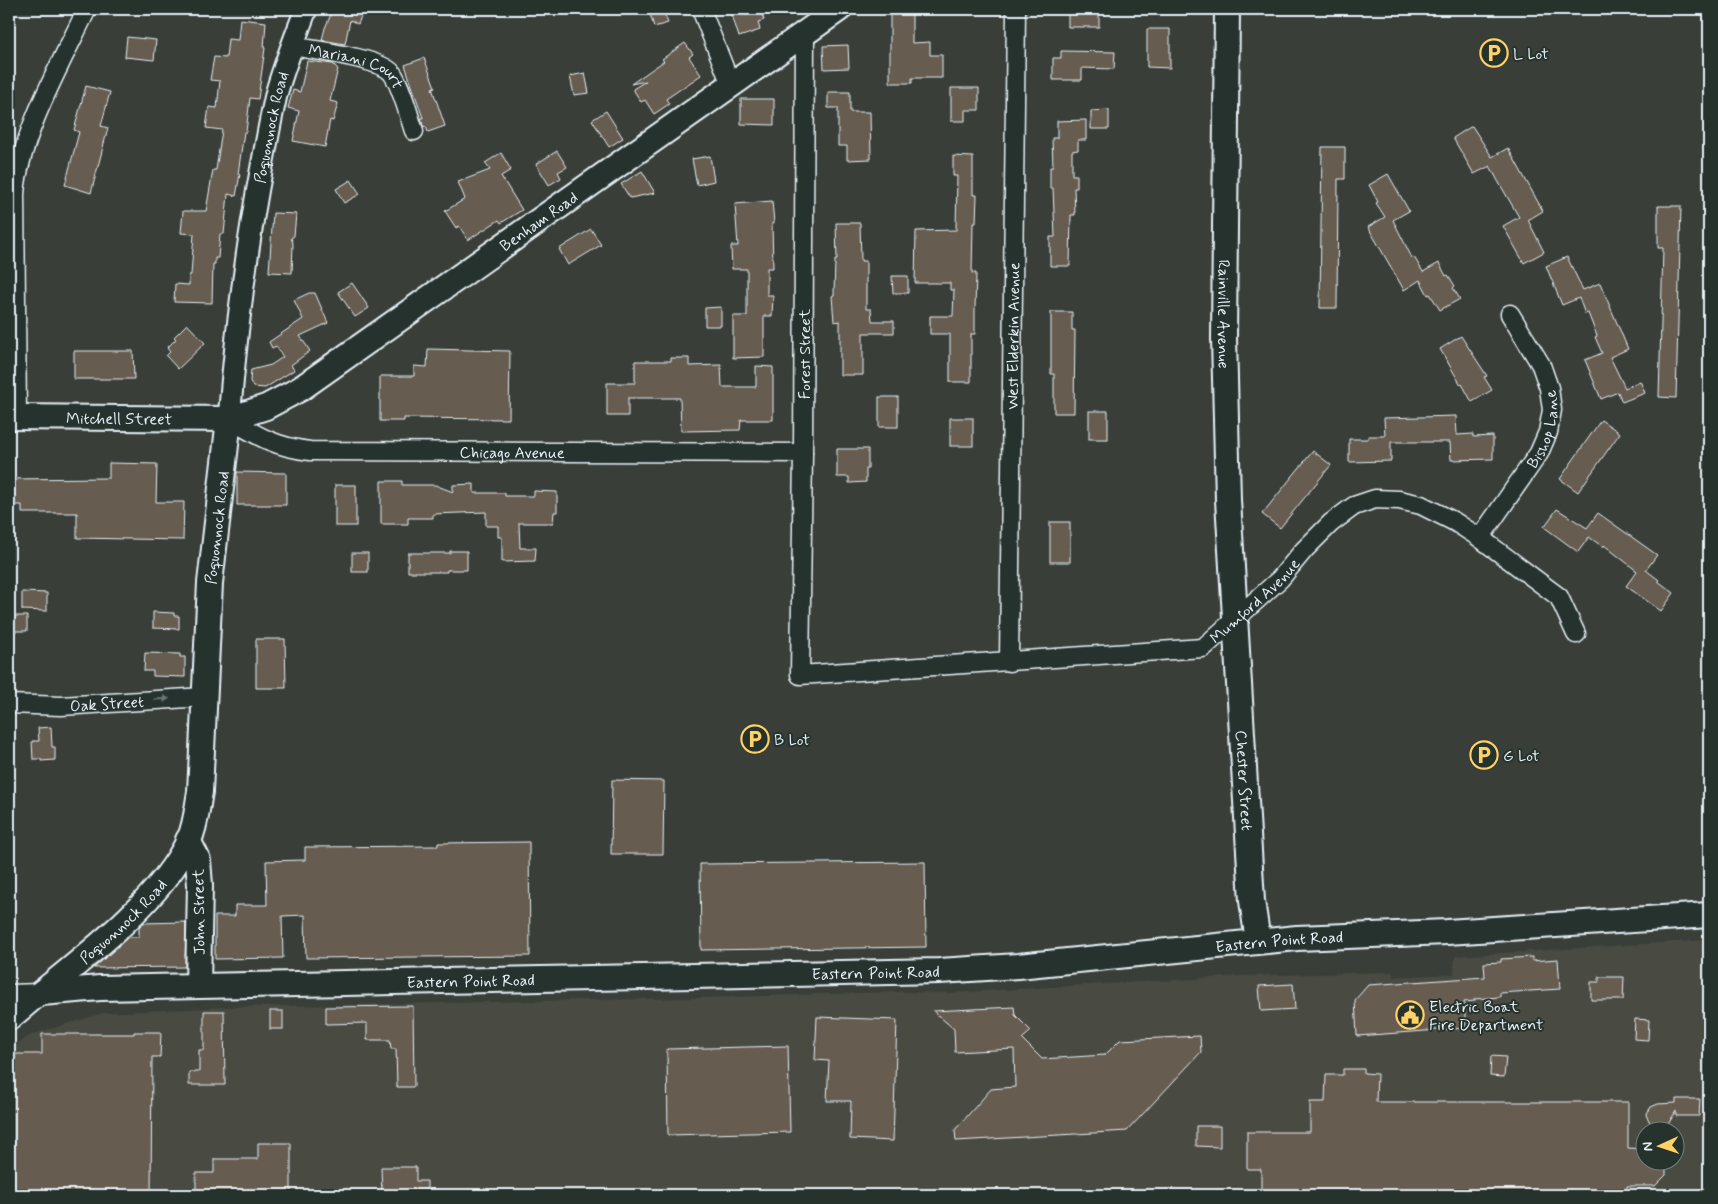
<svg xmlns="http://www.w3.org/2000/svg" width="1718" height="1204" viewBox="0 0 1718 1204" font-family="Mynerve,sans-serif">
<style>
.built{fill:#494b43;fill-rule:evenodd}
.building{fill:#665c50;stroke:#e8f1f8}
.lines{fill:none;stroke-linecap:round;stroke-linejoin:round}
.minor-casing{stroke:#e8f1f8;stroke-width:21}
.tertiary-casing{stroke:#e8f1f8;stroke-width:25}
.secondary-casing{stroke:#e8f1f8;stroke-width:28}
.minor{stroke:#26332d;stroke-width:18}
.tertiary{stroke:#26332d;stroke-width:21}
.secondary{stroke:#26332d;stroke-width:24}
.oneway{fill:#6a7674}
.labels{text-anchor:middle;stroke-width:4;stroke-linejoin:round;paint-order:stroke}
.poi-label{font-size:16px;fill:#e8f1f8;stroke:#26332d;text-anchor:start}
.street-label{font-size:16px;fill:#e8f1f8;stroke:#26332d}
</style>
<rect width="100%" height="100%" fill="#393f38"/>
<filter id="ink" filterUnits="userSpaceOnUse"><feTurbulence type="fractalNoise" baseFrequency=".02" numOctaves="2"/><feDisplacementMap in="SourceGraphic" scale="10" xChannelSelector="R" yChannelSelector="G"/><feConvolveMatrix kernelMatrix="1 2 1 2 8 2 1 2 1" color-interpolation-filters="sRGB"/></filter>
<g filter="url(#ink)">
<path class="built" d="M1709,940V1195H9V1049L33,1034L104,1013L230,1007L698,998L893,992L950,993L1244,976L1392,972L1394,977L1454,974L1455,956ZM1646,1132H1676V1162H1646Z"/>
<g class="building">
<path d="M324,9H364L358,24L350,20L345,44L322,40L325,28L332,12Z"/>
<path d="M730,9H760L764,20L758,22L760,30L739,37Z"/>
<path d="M890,9H912V43L930,42V55H942V78H912V83H890Z"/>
<path d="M1068,9H1089V13H1099V27H1068Z"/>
<path d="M663,10L668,23L654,27L650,14Z"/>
<path d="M240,19L266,22L264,48H265L258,99L250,98L246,132H244L238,174H240L236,196L228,194L224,234H220L218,258H215V264H213L212,303L174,302L175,284L189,285V275H191L194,234L181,233L183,211H206L213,170H216L222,130L206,128L209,107L217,108L220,81L210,80L214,57L226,58L228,39L238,40Z"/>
<path d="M1147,29H1170V68L1147,67Z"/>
<path d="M127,37L156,40L154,60L125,57Z"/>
<path d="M685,43L693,54L689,57L701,75L666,99L669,104L654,114L645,100L641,102L633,89L646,81L631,84L664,61L662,59Z"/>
<path d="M848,45L849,68L824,69L823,46Z"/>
<path d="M1061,51L1115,52L1114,69L1082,68V80H1053V58H1061Z"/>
<path d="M424,58L435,87L432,88L445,126L428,132L426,127L423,126L421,118H423L405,65Z"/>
<path d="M307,61L333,64L338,69L330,101L338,103L333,121L330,120L325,147L293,141L299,111L288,108L293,90L300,92Z"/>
<path d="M585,73L589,93L574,95L570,76Z"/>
<path d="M86,86L110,92L101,126L108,128L91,193L65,185L79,132L74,130Z"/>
<path d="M951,88H979V110H965V121H951Z"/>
<path d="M828,92H850V112H870L871,159L847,160V146H838V108H828Z"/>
<path d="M741,99H774V125L741,124Z"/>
<path d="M1109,110V129H1091V111Z"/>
<path d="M606,111L623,138L609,147L592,120Z"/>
<path d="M1086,120V140H1078V150L1072,151V175H1077V188H1074L1075,215H1071L1070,266H1050V237H1055L1053,188H1050V167H1053L1052,138H1057V121Z"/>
<path d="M1472,126L1492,157L1508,148L1543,211L1528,220L1544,252L1524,263L1503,226L1519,217L1498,181L1490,166L1474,174L1453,138Z"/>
<path d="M1322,147H1345V179H1338L1337,308H1320Z"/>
<path d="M557,151L567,167L558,172L561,178L549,185L536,164Z"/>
<path d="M501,153L511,170L501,176L522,210L501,223L499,220L468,240L459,226L456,228L445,211L465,199L458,182L490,170L485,163Z"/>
<path d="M710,156L714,181L697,185L692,159Z"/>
<path d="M953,156L973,157V195H977L976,223H973L972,273H976L975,309V334H971V382H950V334H930V316H953L954,290H950V283H915L916,231L956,230L957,176H953Z"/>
<path d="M642,171L655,193L630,198L621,184Z"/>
<path d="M1388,174L1409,211L1393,220L1412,258L1414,257L1423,272L1439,263L1446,276L1448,275L1455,286L1453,288L1460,299L1440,310L1430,294L1428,295L1420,280L1404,290L1368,227L1385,217L1376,203L1378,202L1369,185Z"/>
<path d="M351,180L360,194L344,203L336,189Z"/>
<path d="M772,201L774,223H772L773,268H767V295H773L772,316H764V357L733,358V316H747V269H732L731,246H738L735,204Z"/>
<path d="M1658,206H1681L1676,398L1659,397L1663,248H1658Z"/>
<path d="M273,213L296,214L294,236L291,238L293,243L292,273L269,272Z"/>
<path d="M836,223H860L861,261H866V309H871L872,321H894V333H863V375H840V321L834,322L832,296L834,295L835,260H837Z"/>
<path d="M591,229L601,245L568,265L559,249Z"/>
<path d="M1567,257L1583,290L1600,283L1628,349L1610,357L1625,388L1640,381L1645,393L1622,402L1618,392L1601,399L1585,360L1602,353L1595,337L1597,336L1588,313L1585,314L1579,298L1562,305L1546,266Z"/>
<path d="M892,276H908V293H893Z"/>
<path d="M352,283L369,308L355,317L338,292Z"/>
<path d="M309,293H315L328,323L300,336L310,351L291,365L294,370L265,388L253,387L250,381L251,370L271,365L283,357L276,346L272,348L269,342L303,319L294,300Z"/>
<path d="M721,307V326H705V308Z"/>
<path d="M1051,312H1072V330H1075L1074,413H1054V374H1051Z"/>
<path d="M187,324L205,343L178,369L166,356L170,352L167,348L176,339L174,337Z"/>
<path d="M1461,336L1487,376L1484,377L1492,390L1472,402L1462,384L1461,385L1440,349Z"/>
<path d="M428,349L510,351L509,419L404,418V421H380V376H414V366L427,367Z"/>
<path d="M74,351H133L134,379H74Z"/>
<path d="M671,358H689V366L721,365L722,387H756V366L773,367V420H741L740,430L681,431L680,398H628V416H607V383H635V361H671Z"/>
<rect x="879" y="397" width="19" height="30"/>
<rect x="1089" y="411" width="19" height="28"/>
<path d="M1456,416L1457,435L1473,434V437L1493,436V459L1451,460L1450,442H1391V461L1349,462V439H1368V436H1385L1384,418Z"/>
<rect x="950" y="418" width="23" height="28"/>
<path d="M1601,420L1620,433L1578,492L1560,479Z"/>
<path d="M837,449H868V469H866V482L849,483V477H837Z"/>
<path d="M1313,451L1331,465L1280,528L1262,514Z"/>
<path d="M109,463L157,464L156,502H184L183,540L77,538V513H22V505H9V479L109,478Z"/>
<path d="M237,472L286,473V505H237Z"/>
<path d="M381,481H402V485H435L453,492V485L474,484V493H505V496H534V491L557,492V512H554L553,523H519L520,548H536L535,561L502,562V537H498V526H486V512L433,514V518H408V524H381Z"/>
<rect x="335" y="485" width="21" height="41"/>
<path d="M1557,509L1587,528L1598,513L1657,555L1646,570L1659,580L1658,581L1674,593L1661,611L1626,586L1637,571L1604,545L1603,547L1589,537L1578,552L1544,527Z"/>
<rect x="1050" y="522" width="20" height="40"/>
<path d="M450,551H467V570H447V572H408V553H450Z"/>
<rect x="352" y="553" width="16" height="19"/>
<path d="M22,592L47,593V611L22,610Z"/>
<path d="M153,612L174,613V616H179V629L153,628Z"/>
<path d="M12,616H27V631H13Z"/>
<path d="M256,639H285L286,688H256Z"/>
<path d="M145,653L180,654V657H185V677L153,676V671H144Z"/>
<path d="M51,727L52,747H55V760L41,761V759H33L32,741H39L38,728Z"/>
<path d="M612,780L664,781L663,854H611Z"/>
<path d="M529,842L530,956L306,958L305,915L282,916L283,958L215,959V916H235V905H267L266,861L305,860V847L438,846V843Z"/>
<path d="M925,862L926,947L701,950L700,864Z"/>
<path d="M186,922L185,967L94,968L128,937H139V927L143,923Z"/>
<path d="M1532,957V961L1558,959L1560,989L1500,993V997L1474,999L1475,1001L1464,1002L1466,1028L1357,1036L1355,1000L1368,985L1485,977L1484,963L1501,962V959Z"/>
<path d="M1599,977H1624L1623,1000H1591V982H1599Z"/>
<path d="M1293,984L1295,1009L1261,1011L1259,986Z"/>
<path d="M413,1006L414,1087H397L396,1049H391L390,1040H367V1023L326,1024V1007Z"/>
<path d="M1014,1007L1015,1015L1031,1031L1022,1039L1042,1059L1105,1055L1120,1040L1200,1036L1201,1052L1127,1131L956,1141L955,1130L991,1089L1015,1087L1014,1049L955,1052L954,1029L933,1011Z"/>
<path d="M204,1011H224L225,1085H189V1072H199V1050H204Z"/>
<rect x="270" y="1011" width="13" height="18"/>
<path d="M817,1017L897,1020L893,1141L850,1139L851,1101H827L829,1061L815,1060Z"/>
<path d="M1635,1019L1649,1020L1648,1040L1634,1039Z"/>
<path d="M134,1032H161L160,1057H152L151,1195H9V1073H11V1054H42V1034H134Z"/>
<path d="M788,1046L790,1132L668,1135L667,1049Z"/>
<path d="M1491,1056L1506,1057L1504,1077L1490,1076Z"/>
<path d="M1343,1069H1364V1073L1377,1074L1376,1102H1628V1148L1646,1149V1162H1666V1175L1655,1186H1627V1195H1261V1169H1247V1132H1310V1102H1325L1326,1075H1343Z"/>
<path d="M1676,1099H1700L1699,1116H1676V1111L1667,1126L1660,1128L1652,1126L1646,1115L1651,1107L1658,1104L1676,1103Z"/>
<path d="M1196,1126H1220V1147L1196,1146Z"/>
<path d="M258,1143H291V1195H196V1173H214V1159H258Z"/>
<path d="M381,1167H416V1181H427V1195H382Z"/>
</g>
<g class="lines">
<g class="minor-casing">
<g id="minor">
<path d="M701,9L731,85"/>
<path id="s1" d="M805,33L803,453L800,675L1203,648L1280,579L1304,550L1331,523L1354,506L1375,499L1399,500L1421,505L1455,522L1480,538L1559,597L1576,634"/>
<path id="s2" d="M292,46C313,50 380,58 392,73C401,85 409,116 414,131"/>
<path d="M17,417L15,194C19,137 62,61 87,9"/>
<path id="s3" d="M229,419C258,436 275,447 310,451L803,453"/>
<path id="s4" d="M1480,538L1539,453L1548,432L1552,410L1549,388L1541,365L1510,314"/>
<path id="s5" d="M1009,662L1016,9"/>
<path id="s6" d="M9,704L61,706L204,697"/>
<path d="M9,994L41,993"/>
</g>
</g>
<g class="tertiary-casing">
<g id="tertiary">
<path id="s7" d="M229,419C236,334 246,250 262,166C267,141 271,116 277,91C285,63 296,36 306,9"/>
<path d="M9,1020L41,993"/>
</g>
</g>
<g class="secondary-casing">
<g id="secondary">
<path id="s8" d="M1227,9L1224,338L1228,500L1252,901L1258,941"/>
<path id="s9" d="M9,417L229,419L266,407L300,389L839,9"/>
<path d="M188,840L198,860L200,885L198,986"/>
<path id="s10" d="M41,993L100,988L939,971L1018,966L1297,938L1447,932L1709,915"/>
<path id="s11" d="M41,993C89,954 163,897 189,840C196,825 197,808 200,792L210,583L229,419"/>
</g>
</g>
<use href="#minor" class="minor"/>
<use href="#tertiary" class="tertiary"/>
<use href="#secondary" class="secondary"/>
</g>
<defs><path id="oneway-solid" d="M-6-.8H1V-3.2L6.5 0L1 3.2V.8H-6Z" transform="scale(1.25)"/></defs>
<use class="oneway" href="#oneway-solid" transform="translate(162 699) rotate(-4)"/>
</g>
<defs>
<g id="parking-ring" transform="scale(1.4375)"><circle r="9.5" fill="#26332d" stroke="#ffd166" stroke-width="1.5"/><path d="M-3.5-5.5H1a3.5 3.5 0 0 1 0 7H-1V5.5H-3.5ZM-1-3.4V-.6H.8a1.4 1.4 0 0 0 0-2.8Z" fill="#ffd166"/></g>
<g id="civic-ring" transform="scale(1.4375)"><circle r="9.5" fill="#26332d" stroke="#ffd166" stroke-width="1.5"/><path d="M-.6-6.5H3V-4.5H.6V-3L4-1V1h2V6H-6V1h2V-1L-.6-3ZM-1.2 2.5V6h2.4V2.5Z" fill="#ffd166"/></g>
</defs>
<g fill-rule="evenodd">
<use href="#parking-ring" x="1494" y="53"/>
<use href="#parking-ring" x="755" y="739"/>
<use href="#parking-ring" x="1484" y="755"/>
<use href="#civic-ring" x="1410" y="1015"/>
</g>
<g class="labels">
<g class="poi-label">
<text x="1513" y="59">L Lot</text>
<text x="774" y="745">B Lot</text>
<text x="1503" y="761">G Lot</text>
<text x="1429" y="1012">Electric Boat<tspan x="1429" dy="18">Fire Department</tspan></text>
</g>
<g class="street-label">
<text dy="6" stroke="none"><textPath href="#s2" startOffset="69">Mariani Court</textPath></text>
<text dy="6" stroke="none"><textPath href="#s7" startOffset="295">Poquonnock Road</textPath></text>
<text dy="6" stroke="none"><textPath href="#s9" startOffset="589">Benham Road</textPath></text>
<text dy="6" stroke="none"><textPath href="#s8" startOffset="305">Rainville Avenue</textPath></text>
<text dy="6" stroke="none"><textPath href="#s5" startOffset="326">West Elderkin Avenue</textPath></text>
<text transform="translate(804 354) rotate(-90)" y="6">Forest Street</text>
<text dy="6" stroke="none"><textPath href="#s9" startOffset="110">Mitchell Street</textPath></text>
<text dy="6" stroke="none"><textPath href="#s4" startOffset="128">Bishop Lane</textPath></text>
<text dy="6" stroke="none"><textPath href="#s3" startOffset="290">Chicago Avenue</textPath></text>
<text dy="6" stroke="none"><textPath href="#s11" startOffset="529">Poquonnock Road</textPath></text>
<text dy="6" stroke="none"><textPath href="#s1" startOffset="1116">Mumford Avenue</textPath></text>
<text dy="6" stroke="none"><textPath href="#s6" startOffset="98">Oak Street</textPath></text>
<text dy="6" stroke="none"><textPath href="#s8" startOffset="772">Chester Street</textPath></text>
<text transform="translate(198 912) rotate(-91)" y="6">John Street</text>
<text dy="6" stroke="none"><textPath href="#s11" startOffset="109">Poquonnock Road</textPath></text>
<text dy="6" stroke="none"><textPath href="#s10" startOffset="1240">Eastern Point Road</textPath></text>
<text dy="6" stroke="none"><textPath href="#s10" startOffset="835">Eastern Point Road</textPath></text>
<text dy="6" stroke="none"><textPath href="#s10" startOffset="430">Eastern Point Road</textPath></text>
</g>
</g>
<rect width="1718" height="1204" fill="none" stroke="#26332d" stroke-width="30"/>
<rect x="15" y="15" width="1688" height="1174" fill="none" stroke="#e8f1f8" stroke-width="2" filter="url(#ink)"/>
<g transform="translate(1660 1146) rotate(267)"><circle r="24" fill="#26332d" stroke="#747f7e"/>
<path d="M0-4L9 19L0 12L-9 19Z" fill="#ffd166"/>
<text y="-8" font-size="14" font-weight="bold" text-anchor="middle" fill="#e8f1f8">N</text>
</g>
</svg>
